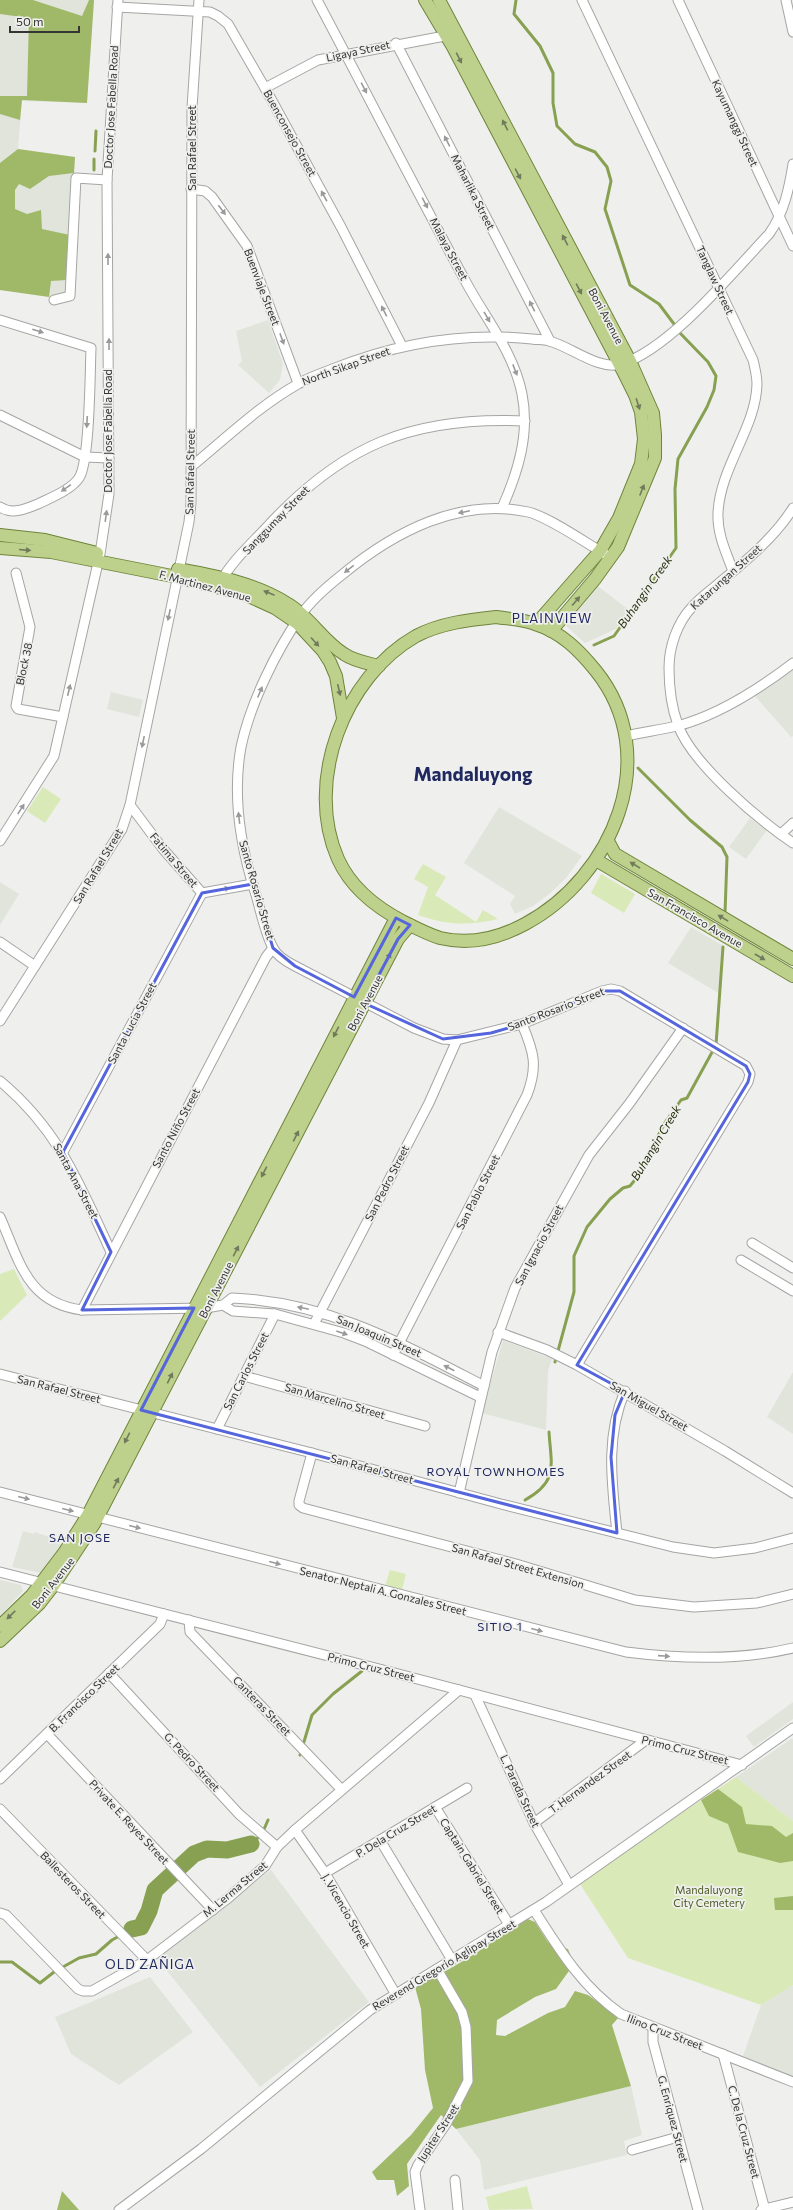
<svg xmlns="http://www.w3.org/2000/svg" width="793" height="2210" viewBox="0 0 793 2210" font-family="Commissioner,sans-serif">
<style>
.built{fill:#e0e4db}
.green{fill:#d9eab8}
.forest{fill:#a0b969}
.lines{fill:none;stroke-linecap:round;stroke-linejoin:round}
.stream{stroke:#88a052;stroke-width:3}
.river{stroke:#88a052;stroke-width:17}
.minor-casing{stroke:#a5a6a4;stroke-width:11}
.major-casing{stroke:#70853b;stroke-width:14}
.minor{stroke:#fff;stroke-width:9}
.major{stroke:#bdd08c;stroke-width:12}
.oneway{fill:#717a5b}
.oneway2{fill:#999a99}
.marked{fill:none;stroke:#5565dc;stroke-width:3;stroke-linejoin:round}
.labels{text-anchor:middle;stroke-width:3.5;stroke-linejoin:round;paint-order:stroke}
.street-label{font-size:11px;fill:#333433;stroke:#eff0ed}
.park-label{font-size:11px;fill:#4a5a21;stroke:#eff0ed}
.water-label{font-size:12px;font-style:italic;fill:#252f0d;stroke:#eff0ed}
.neighbourhood-label{font-size:12px;letter-spacing:1px;fill:#202860;stroke:#eff0ed}
.quarter-label{font-size:13px;letter-spacing:1px;fill:#202860;stroke:#eff0ed}
.town-label{font-size:19px;font-weight:bold;fill:#202860;stroke:#eff0ed}
</style>
<rect width="100%" height="100%" fill="#eff0ed"/>
<g class="built">
<path d="M0,0H94L87,103L22,101L18,149L75,157L66,299L0,290Z"/>
<path d="M268,320L283,364L280,380L269,393L238,365L242,361L236,331Z"/>
<path d="M595,584L629,610L616,629L585,643L563,623Z"/>
<path d="M793,670V736L791,737L754,695Z"/>
<path d="M111,692L143,700L139,717L107,709Z"/>
<path d="M499,807L582,856L566,878L548,895L533,906L515,914L510,904L515,896L464,863Z"/>
<path d="M750,818L767,830L746,859L729,847Z"/>
<path d="M0,882L19,894L0,925Z"/>
<path d="M691,927L722,945L720,994L668,963Z"/>
<path d="M503,1340L552,1359L548,1371L546,1430L482,1413Z"/>
<path d="M793,1372V1434L767,1417Z"/>
<path d="M23,1531L34,1534L35,1532L50,1537L62,1546L41,1573L12,1567Z"/>
<path d="M0,1580L21,1585L23,1591L0,1616Z"/>
<path d="M793,1702V1719L754,1747L746,1736Z"/>
<path d="M791,1739H793V1821L736,1777Z"/>
<path d="M271,1870L369,2002L260,2087L156,1957Z"/>
<path d="M150,1977L193,2032L119,2085L71,2054L55,2017Z"/>
<path d="M793,1985V2077L743,2056L761,2005Z"/>
<path d="M631,2086L642,2135L624,2141L627,2155L484,2190L480,2160L456,2129Z"/>
</g>
<g class="green">
<path d="M43,787L61,799L45,823L27,811Z"/>
<path d="M423,864L446,877L435,895L476,922L483,910L498,919C469,926 446,925 418,915L428,887L414,879Z"/>
<path d="M601,874L635,894L624,913L591,893Z"/>
<path d="M14,1269L27,1295L0,1321V1274Z"/>
<path d="M390,1570L406,1574L402,1590L385,1586Z"/>
<path d="M736,1777L793,1821V1985L761,2005L628,1958L580,1884L665,1824Z"/>
<path d="M527,2186L533,2209L489,2210L486,2197Z"/>
</g>
<g class="forest">
<path d="M0,0H33L82,16L89,0H94L87,103L22,100L20,120L0,114V96H27L29,18L0,14Z"/>
<path d="M18,149L75,157L74,173L49,176L30,189L19,184L15,190V209L27,214L41,210L42,229L70,235L67,280L51,281L49,297L0,290V163Z"/>
<path d="M718,1789L742,1807L746,1824L772,1826L786,1837L793,1833V1861L780,1863L738,1852L728,1824L709,1816L701,1800Z"/>
<path d="M793,1896V1910H775L774,1898Z"/>
<path d="M523,1917L535,1922L548,1942L568,1949L574,1964L556,1989L535,1997L497,2020L496,2035L505,2036L548,2013L565,2007L575,1991L588,1995L619,2017L612,2025L631,2086L456,2129L441,2115L407,2164L409,2186L397,2196L394,2180H377L372,2172L411,2135L433,2108L425,2070L421,2009L415,1987C454,1967 491,1947 523,1917Z"/>
<path d="M62,2191L79,2210H57Z"/>
</g>
<g class="lines">
<g class="stream">
<path d="M516,0L514,14L540,46L553,73V103L557,126L575,144L595,152L607,167L611,181L605,209L630,285L659,304L674,324"/>
<path d="M95,151L96,131"/>
<path d="M94,170V159"/>
<path d="M594,645L614,636L676,548L675,489L678,459L707,407L714,390L716,376L708,362L680,333"/>
<path d="M638,768L690,820L722,847L727,857L725,913"/>
<path d="M555,1362L574,1292V1256L587,1227L610,1199L623,1188L630,1186L642,1171L648,1154L666,1121L681,1100L687,1098L716,1045L723,947"/>
<path d="M525,1500C559,1481 551,1465 549,1432"/>
<path d="M300,1755L312,1715L333,1694L362,1671"/>
<path d="M251,1844L262,1834L268,1820"/>
<path d="M0,1962H12L40,1983L54,1972L79,1958L96,1954L112,1940L132,1929"/>
</g>
<path class="river" d="M132,1929L141,1927L149,1911L155,1890L194,1854L207,1849L227,1850L251,1844"/>
<g class="minor-casing">
<g id="minor">
<path d="M317,0C367,94 416,190 467,284C486,319 514,353 522,394C530,434 518,472 502,508"/>
<path d="M582,0L753,360C755,368 757,376 757,384C756,428 720,467 718,513C717,534 726,552 733,571"/>
<path d="M678,0L793,246"/>
<path d="M786,0L793,32"/>
<path d="M117,7L210,12L218,16L228,24L265,88L341,227L402,346"/>
<path d="M396,43L550,341"/>
<path d="M265,88L318,60L450,35"/>
<path d="M191,189L205,191L212,197L247,246L298,383"/>
<path d="M54,300L70,296L76,178L107,180"/>
<path d="M0,320L91,348C90,372 90,462 79,478C71,490 50,498 38,504C26,509 12,515 0,507"/>
<path d="M0,415L85,457L109,458"/>
<path d="M192,466C226,438 259,406 298,384C309,377 323,373 335,368C398,343 464,332 532,339C538,340 544,339 549,341C570,346 599,371 621,364C669,350 734,271 769,234C784,213 789,189 793,164"/>
<path d="M793,508C775,537 746,561 719,583C710,591 700,598 692,607C677,623 669,647 669,668C669,687 671,706 678,725C692,764 759,820 793,843"/>
<path d="M16,573L30,627L16,706L18,709L63,717"/>
<path d="M221,582C229,564 252,543 266,528C342,445 412,416 525,421"/>
<path d="M626,736C643,732 660,730 677,726C719,715 759,689 793,663"/>
<path d="M130,805L163,849L202,893L253,884"/>
<path d="M781,834L793,823"/>
<path d="M0,841L54,756L100,554L109,494L107,180L118,0"/>
<path d="M0,942L35,966"/>
<path d="M0,1021L122,829L130,805L189,522L191,503L192,108L199,0"/>
<path d="M0,1081C59,1130 80,1185 111,1252"/>
<path d="M63,1152L202,893"/>
<path d="M0,1217C20,1262 27,1303 82,1310L206,1308L223,1305L232,1298C328,1302 401,1343 484,1386"/>
<path d="M752,1243L793,1268"/>
<path d="M741,1260L793,1291"/>
<path d="M223,1305L233,1311L275,1314L344,1333L365,1341L480,1397"/>
<path d="M82,1310L266,957L273,948"/>
<path d="M314,1324L429,1103L457,1040"/>
<path d="M498,1332L547,1350L577,1365L725,1451L793,1493"/>
<path d="M393,1355L527,1095C538,1066 534,1052 522,1024"/>
<path d="M577,1365L748,1082L750,1074L746,1066L620,991L611,989L602,991L522,1024L457,1040L443,1039L414,1028L295,966C287,962 277,956 273,948C265,933 261,912 256,895C241,849 232,797 241,747C250,704 276,651 301,615C312,599 329,585 343,574C394,532 460,497 528,512C547,516 586,543 605,554"/>
<path d="M0,1374L312,1453L501,1504L673,1547L714,1553L755,1548L793,1538"/>
<path d="M244,1376L425,1426"/>
<path d="M217,1429L275,1314"/>
<path d="M312,1453L299,1501V1505L303,1508L516,1564L635,1600L694,1607L757,1603L793,1594"/>
<path d="M0,1492L626,1652C681,1659 738,1661 793,1648"/>
<path d="M459,1493L492,1352L515,1288L589,1155L629,1104L683,1028"/>
<path d="M617,1533C612,1484 605,1437 625,1391"/>
<path d="M0,1572L391,1672L742,1765"/>
<path d="M189,1620L190,1632L341,1789"/>
<path d="M109,1673L239,1814L277,1847"/>
<path d="M475,1695L534,1823L569,1885"/>
<path d="M47,1734L213,1910"/>
<path d="M0,1779L160,1624L164,1614"/>
<path d="M435,1807L510,1926"/>
<path d="M0,1809L147,1960"/>
<path d="M534,1823L646,1740"/>
<path d="M295,1830L325,1873L395,1993"/>
<path d="M380,1840L452,1960"/>
<path d="M325,1873L467,1788"/>
<path d="M534,1910C559,1949 582,1987 621,2014L793,2082"/>
<path d="M0,1913L6,1915L78,1989L83,1991H92L147,1960L227,1899L265,1866L277,1847L295,1830L459,1690"/>
<path d="M653,2028V2042L698,2210"/>
<path d="M723,2054L765,2210"/>
<path d="M632,2150L678,2137"/>
<path d="M455,2180L458,2210"/>
<path d="M119,2210L201,2149L370,2010L546,1902L793,1728"/>
<path d="M420,2210L415,2172L418,2165L446,2124L468,2081L466,2027L462,2012L437,1969"/>
<path d="M761,2210L793,2202"/>
</g>
</g>
<g class="major-casing">
<g id="major">
<path d="M425,0L453,47L624,373L635,395L641,412L644,439L641,464L619,518L600,551L536,624"/>
<path d="M439,0L630,361L653,413L655,435V458L618,547L595,579L551,631"/>
<path d="M0,535L45,540L97,553"/>
<path d="M0,548L51,552L177,577L244,594L275,608L297,623L323,651L330,662L336,676L343,718"/>
<path d="M178,569C215,576 256,583 288,604C310,617 323,641 344,654C354,661 367,663 379,666"/>
<path d="M496,617C509,619 522,619 535,624C561,632 579,650 596,671C664,756 613,877 525,924C499,938 469,945 440,938C427,934 416,928 404,922C377,908 351,888 338,859C304,782 344,677 416,636C441,623 468,620 496,617Z"/>
<path d="M608,841L615,854L793,959"/>
<path d="M596,860L793,976"/>
<path d="M0,1626L32,1595L64,1553L88,1515L396,918"/>
<path d="M0,1641L39,1604L53,1586L94,1524L398,939L410,925"/>
</g>
</g>
<use href="#minor" class="minor"/>
<use href="#major" class="major"/>
</g>
<defs><path id="oneway-solid" d="M-6-.8H1V-3.2L6.5 0L1 3.2V.8H-6Z"/></defs>
<g class="oneway">
<use href="#oneway-solid" transform="translate(459 58) rotate(63)"/>
<use href="#oneway-solid" transform="translate(505 125) rotate(-117)"/>
<use href="#oneway-solid" transform="translate(518 174) rotate(62)"/>
<use href="#oneway-solid" transform="translate(565 240) rotate(-118)"/>
<use href="#oneway-solid" transform="translate(579 289) rotate(62)"/>
<use href="#oneway-solid" transform="translate(638 404) rotate(72)"/>
<use href="#oneway-solid" transform="translate(642 490) rotate(-68)"/>
<use href="#oneway-solid" transform="translate(25 550) rotate(5)"/>
<use href="#oneway-solid" transform="translate(269 593) rotate(-157)"/>
<use href="#oneway-solid" transform="translate(576 601) rotate(-50)"/>
<use href="#oneway-solid" transform="translate(315 642) rotate(48)"/>
<use href="#oneway-solid" transform="translate(339 690) rotate(77)"/>
<use href="#oneway-solid" transform="translate(635 865) rotate(-149)"/>
<use href="#oneway-solid" transform="translate(723 918) rotate(-149)"/>
<use href="#oneway-solid" transform="translate(760 957) rotate(30)"/>
<use href="#oneway-solid" transform="translate(388 958) rotate(-63)"/>
<use href="#oneway-solid" transform="translate(336 1032) rotate(117)"/>
<use href="#oneway-solid" transform="translate(296 1136) rotate(-63)"/>
<use href="#oneway-solid" transform="translate(264 1172) rotate(117)"/>
<use href="#oneway-solid" transform="translate(236 1251) rotate(-63)"/>
<use href="#oneway-solid" transform="translate(170 1378) rotate(-63)"/>
<use href="#oneway-solid" transform="translate(127 1438) rotate(117)"/>
<use href="#oneway-solid" transform="translate(116 1483) rotate(-62)"/>
<use href="#oneway-solid" transform="translate(11 1615) rotate(136)"/>
</g>
<g class="oneway2">
<use href="#oneway-solid" transform="translate(364 88) rotate(62)"/>
<use href="#oneway-solid" transform="translate(447 141) rotate(-117)"/>
<use href="#oneway-solid" transform="translate(324 196) rotate(-119)"/>
<use href="#oneway-solid" transform="translate(425 203) rotate(62)"/>
<use href="#oneway-solid" transform="translate(222 210) rotate(53)"/>
<use href="#oneway-solid" transform="translate(108 259) rotate(-90)"/>
<use href="#oneway-solid" transform="translate(532 306) rotate(-117)"/>
<use href="#oneway-solid" transform="translate(384 311) rotate(-117)"/>
<use href="#oneway-solid" transform="translate(487 317) rotate(60)"/>
<use href="#oneway-solid" transform="translate(38 331) rotate(18)"/>
<use href="#oneway-solid" transform="translate(282 339) rotate(70)"/>
<use href="#oneway-solid" transform="translate(109 344) rotate(-90)"/>
<use href="#oneway-solid" transform="translate(515 370) rotate(69)"/>
<use href="#oneway-solid" transform="translate(87 422) rotate(93)"/>
<use href="#oneway-solid" transform="translate(66 488) rotate(145)"/>
<use href="#oneway-solid" transform="translate(464 512) rotate(168)"/>
<use href="#oneway-solid" transform="translate(106 516) rotate(-82)"/>
<use href="#oneway-solid" transform="translate(349 569) rotate(142)"/>
<use href="#oneway-solid" transform="translate(169 615) rotate(102)"/>
<use href="#oneway-solid" transform="translate(69 690) rotate(-77)"/>
<use href="#oneway-solid" transform="translate(260 692) rotate(-67)"/>
<use href="#oneway-solid" transform="translate(143 742) rotate(102)"/>
<use href="#oneway-solid" transform="translate(21 809) rotate(-57)"/>
<use href="#oneway-solid" transform="translate(239 818) rotate(-97)"/>
<use href="#oneway-solid" transform="translate(224 889) rotate(-11)"/>
<use href="#oneway-solid" transform="translate(303 1308) rotate(-168)"/>
<use href="#oneway-solid" transform="translate(342 1333) rotate(19)"/>
<use href="#oneway-solid" transform="translate(449 1368) rotate(-153)"/>
<use href="#oneway-solid" transform="translate(24 1498) rotate(14)"/>
<use href="#oneway-solid" transform="translate(68 1510) rotate(14)"/>
<use href="#oneway-solid" transform="translate(135 1527) rotate(14)"/>
<use href="#oneway-solid" transform="translate(275 1563) rotate(15)"/>
<use href="#oneway-solid" transform="translate(537 1630) rotate(15)"/>
<use href="#oneway-solid" transform="translate(664 1656) rotate(4)"/>
</g>
<path class="marked" d="M253,884L273,948L295,966L354,997L396,918L410,925L398,939L364,1003L443,1039L491,1033L522,1024L602,991H620L746,1066L750,1074L748,1082L577,1365L625,1391L615,1415L611,1457L617,1533L141,1410L194,1308L82,1310L111,1252L63,1152L202,893Z"/>
<g class="labels">
<g class="street-label">
<text transform="translate(358 51) rotate(-12)" y="4">Ligaya Street</text>
<text transform="translate(111 107) rotate(-87)" y="4">Doctor Jose Fabella Road</text>
<text transform="translate(735 123) rotate(65)" y="4">Kayumanggi Street</text>
<text transform="translate(290 133) rotate(61)" y="4">Buenconsejo Street</text>
<text transform="translate(192 148) rotate(-90)" y="4">San Rafael Street</text>
<text transform="translate(473 192) rotate(63)" y="4">Maharlika Street</text>
<text transform="translate(449 249) rotate(62)" y="4">Malaya Street</text>
<text transform="translate(715 280) rotate(65)" y="4">Tanglaw Street</text>
<text transform="translate(262 287) rotate(69)" y="4">Buenviaje Street</text>
<text transform="translate(606 316) rotate(62)" y="4">Boni Avenue</text>
<text transform="translate(346 366) rotate(-20)" y="4">North Sikap Street</text>
<text transform="translate(108 431) rotate(-90)" y="4">Doctor Jose Fabella Road</text>
<text transform="translate(190 472) rotate(-89)" y="4">San Rafael Street</text>
<text transform="translate(276 520) rotate(-46)" y="4">Sanggumay Street</text>
<text transform="translate(726 577) rotate(-42)" y="4">Katarungan Street</text>
<text transform="translate(205 586) rotate(15)" y="4">F. Martinez Avenue</text>
<text transform="translate(24 664) rotate(-78)" y="4">Block 38</text>
<text transform="translate(174 860) rotate(50)" y="4">Fatima Street</text>
<text transform="translate(98 866) rotate(-59)" y="4">San Rafael Street</text>
<text transform="translate(257 890) rotate(74)" y="4">Santo Rosario Street</text>
<text transform="translate(695 918) rotate(30)" y="4">San Francisco Avenue</text>
<text transform="translate(365 1003) rotate(-62)" y="4">Boni Avenue</text>
<text transform="translate(556 1009) rotate(-21)" y="4">Santo Rosario Street</text>
<text transform="translate(132 1023) rotate(-62)" y="4">Santa Lucia Street</text>
<text transform="translate(176 1128) rotate(-62)" y="4">Santo Niño Street</text>
<text transform="translate(76 1181) rotate(62)" y="4">Santa Ana Street</text>
<text transform="translate(387 1183) rotate(-63)" y="4">San Pedro Street</text>
<text transform="translate(478 1192) rotate(-63)" y="4">San Pablo Street</text>
<text transform="translate(539 1245) rotate(-62)" y="4">San Ignacio Street</text>
<text transform="translate(216 1290) rotate(-63)" y="4">Boni Avenue</text>
<text transform="translate(379 1336) rotate(23)" y="4">San Joaquin Street</text>
<text transform="translate(246 1371) rotate(-63)" y="4">San Carlos Street</text>
<text transform="translate(59 1389) rotate(14)" y="4">San Rafael Street</text>
<text transform="translate(335 1401) rotate(16)" y="4">San Marcelino Street</text>
<text transform="translate(649 1406) rotate(30)" y="4">San Miguel Street</text>
<text transform="translate(372 1469) rotate(15)" y="4">San Rafael Street</text>
<text transform="translate(518 1566) rotate(16)" y="4">San Rafael Street Extension</text>
<text transform="translate(53 1583) rotate(-52)" y="4">Boni Avenue</text>
<text transform="translate(383 1591) rotate(14)" y="4">Senator Neptali A. Gonzales Street</text>
<text transform="translate(371 1667) rotate(14)" y="4">Primo Cruz Street</text>
<text transform="translate(84 1698) rotate(-44)" y="4">B. Francisco Street</text>
<text transform="translate(262 1706) rotate(46)" y="4">Canteras Street</text>
<text transform="translate(685 1750) rotate(14)" y="4">Primo Cruz Street</text>
<text transform="translate(192 1762) rotate(47)" y="4">G. Pedro Street</text>
<text transform="translate(590 1782) rotate(-36)" y="4">T. Hernandez Street</text>
<text transform="translate(520 1791) rotate(65)" y="4">L. Parada Street</text>
<text transform="translate(129 1822) rotate(47)" y="4">Private E. Reyes Street</text>
<text transform="translate(396 1831) rotate(-31)" y="4">P. Dela Cruz Street</text>
<text transform="translate(472 1866) rotate(58)" y="4">Captain Gabriel Street</text>
<text transform="translate(73 1885) rotate(46)" y="4">Ballesteros Street</text>
<text transform="translate(235 1889) rotate(-40)" y="4">M. Lerma Street</text>
<text transform="translate(346 1911) rotate(60)" y="4">J. Vicencio Street</text>
<text transform="translate(444 1965) rotate(-31)" y="4">Reverend Gregorio Aglipay Street</text>
<text transform="translate(665 2032) rotate(21)" y="4">Ilino Cruz Street</text>
<text transform="translate(673 2119) rotate(75)" y="4">G. Enriquez Street</text>
<text transform="translate(744 2132) rotate(75)" y="4">C. De la Cruz Street</text>
<text transform="translate(438 2133) rotate(-57)" y="4">Jupiter Street</text>
</g>
<g class="park-label">
<text x="709" y="1894">Mandaluyong<tspan x="709" dy="13">City Cemetery</tspan></text>
</g>
<g class="water-label">
<text transform="translate(645 592) rotate(-55)" y="4">Buhangin Creek</text>
<text transform="translate(656 1143) rotate(-59)" y="4">Buhangin Creek</text>
</g>
<g class="neighbourhood-label">
<text x="496" y="1476">ROYAL TOWNHOMES</text>
<text x="80" y="1542">SAN JOSE</text>
<text x="500" y="1631">SITIO 1</text>
</g>
<g class="quarter-label">
<text x="552" y="623">PLAINVIEW</text>
<text x="150" y="1969">OLD ZAÑIGA</text>
</g>
<g class="town-label">
<text x="473" y="781">Mandaluyong</text>
</g>
</g>
<path d="M10 26v6h69v-6" fill="none" stroke="#333433" stroke-width="2"/>
<text x="16" y="26" font-size="12" fill="#333433" stroke="#eff0ed" stroke-width="3" paint-order="stroke">50 m</text>
</svg>
